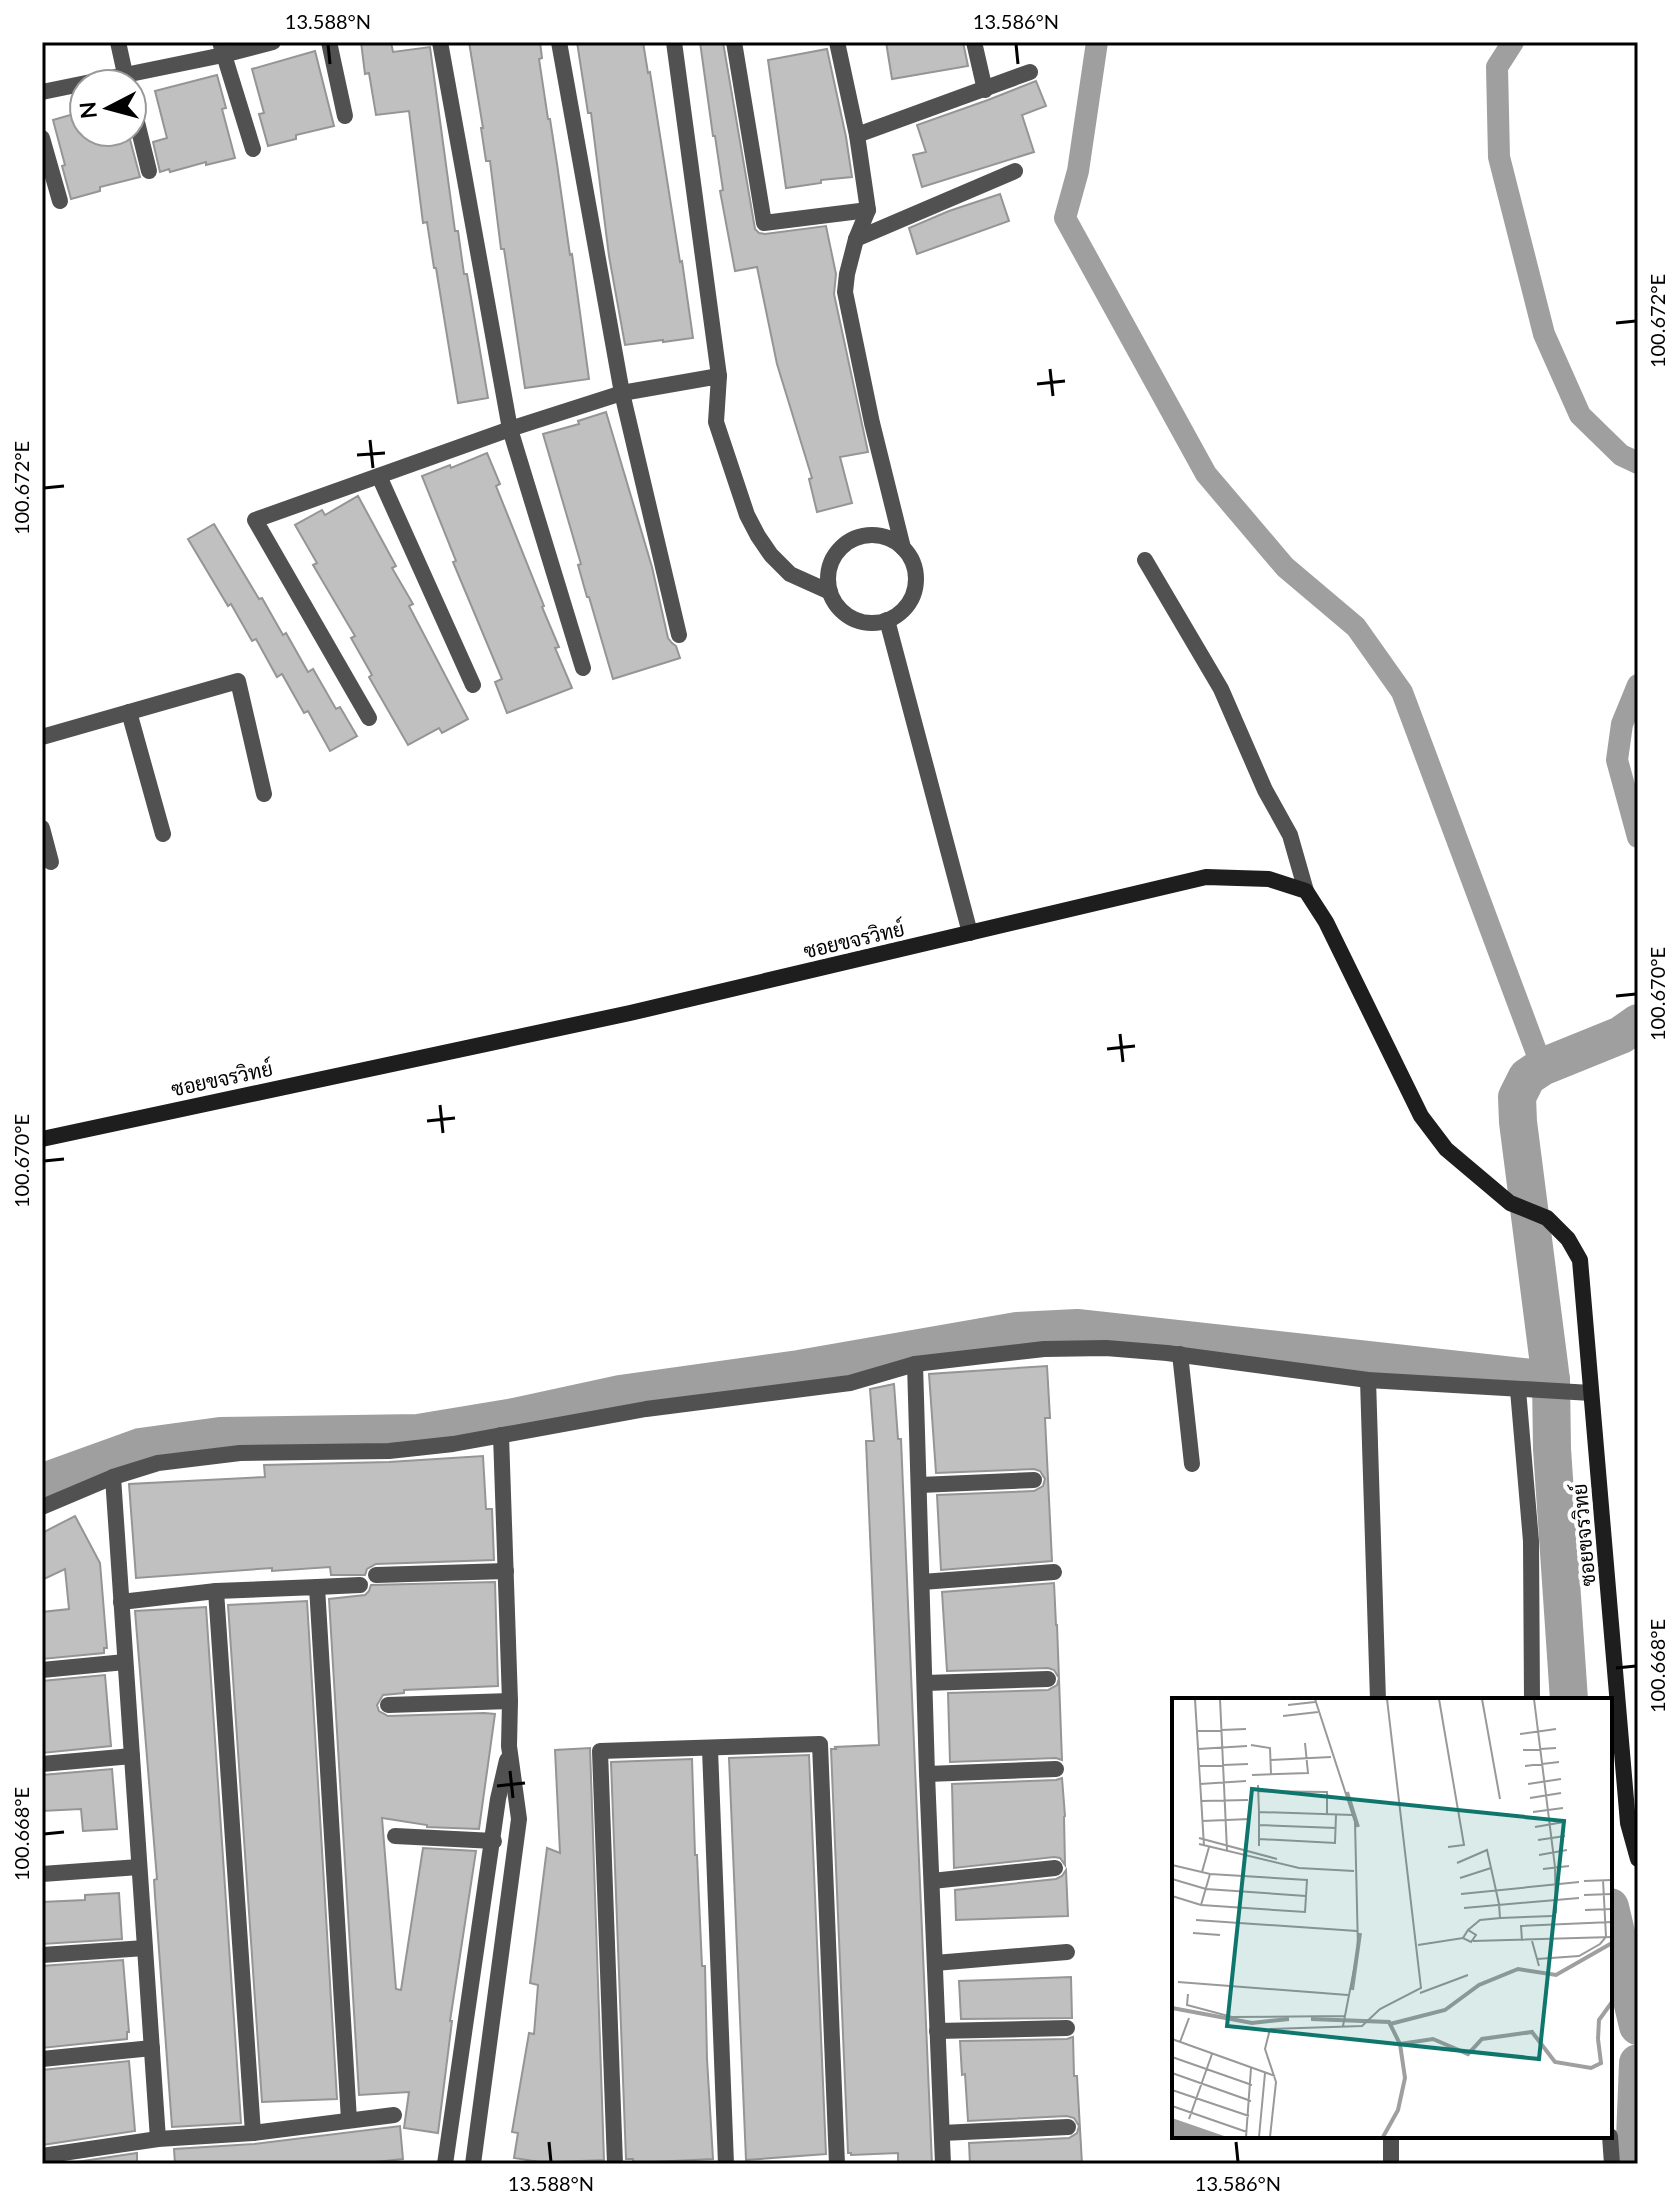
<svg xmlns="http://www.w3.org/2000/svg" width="1680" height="2206" viewBox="0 0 1680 2206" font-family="Lato,Sarabun,sans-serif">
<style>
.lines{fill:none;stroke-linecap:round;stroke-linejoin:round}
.canal{stroke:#9f9f9f;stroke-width:22}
.river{stroke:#9f9f9f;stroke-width:38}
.building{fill:#c0c0c0;stroke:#959595;stroke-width:2}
.street{stroke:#515151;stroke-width:16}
.secondary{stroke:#1e1e1e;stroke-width:16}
.ticks{fill:none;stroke:#000;stroke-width:3}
.labels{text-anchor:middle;stroke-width:8;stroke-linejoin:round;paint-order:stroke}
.street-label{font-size:20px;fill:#000;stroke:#fff}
.inset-river{fill:none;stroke:#9f9f9f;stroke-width:4}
.inset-road{fill:none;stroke:#999;stroke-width:2}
.view{fill:#0f766e;fill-opacity:0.15;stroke:#0f766e;stroke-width:4}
.inset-edge{fill:none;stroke:#000;stroke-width:4}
.neatline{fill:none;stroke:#000;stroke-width:3}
.ticks-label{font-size:20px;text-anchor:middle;fill:#000}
</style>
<rect width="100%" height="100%" fill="#fff"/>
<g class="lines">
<g class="canal">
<path d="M1097,42L1078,171L1065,218L1206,474L1285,567L1356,627L1402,692L1542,1067"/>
<path d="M1513,42L1497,67L1499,157L1544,334L1580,415L1621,455L1638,463"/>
<path d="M1638,685L1622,724L1617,760L1638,837"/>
</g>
<g class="river">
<path d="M42,1484L54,1478L140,1447L220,1436L418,1433L514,1417L620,1394L799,1369L1017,1331L1077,1328L1551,1380"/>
<path d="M1569,1700L1552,1449L1551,1380L1518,1122L1517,1097L1527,1077L1542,1067L1621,1035L1638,1023"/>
<path d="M1610,1907L1638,2026"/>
<path d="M1634,2164L1638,2063"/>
</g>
</g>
<g class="building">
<path d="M361,42H391L393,52L430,47L455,231H458L464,274H467L488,398L458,403L436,268H434L427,222L423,223L409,111L376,115L369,73L365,74Z"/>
<path d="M469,42H540L542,58L539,59L548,119H550L557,164L570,255L572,254L589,379L525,388L504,249H501L490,161H486L481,128H483Z"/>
<path d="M577,42H643L648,73L650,72L680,262L682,261L693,338L663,342V340L625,345L609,256L591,113H588Z"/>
<path d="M700,42H723L755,229L759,233L765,234L826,226L836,274L834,294L868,452L840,457L852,503L817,512L809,479L812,478L777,364L757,267L735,271L720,191L723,190L715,136H713Z"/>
<path d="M886,42H963L968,66L892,79Z"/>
<path d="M827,49L846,137L852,177L821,180V183L786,188L768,60Z"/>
<path d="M315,51L334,126L296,135V139L268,146L259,114L264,113L252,69Z"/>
<path d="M217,75L226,108L222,109L235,158L206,165V162L170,172L169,169L160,172L153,142L167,138L155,91Z"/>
<path d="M1036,81L1046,106L1022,115L1034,152L922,187L913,155L926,152L917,125L988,100Z"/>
<path d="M84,111V132H128L140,177L100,187V191L71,199L62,166L65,165L53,120Z"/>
<path d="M1000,194L1009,221L917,254L909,228L949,211Z"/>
<path d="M606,412L652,567L668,638L672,643L676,646L680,658L613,679L589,597H587L578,565L581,564L543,434L579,424L578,421Z"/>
<path d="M487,453L500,484L496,486L544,606L542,607L559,647L555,648L572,688L507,713L495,682L502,679L453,562L456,561L422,476L450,465L451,468Z"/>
<path d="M358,496L396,566L392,568L413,604L409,606L468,719L442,733L439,728L408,745L369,677L372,675L351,638L355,636L313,565L317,563L295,525L322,510L325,515Z"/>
<path d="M214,524L259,599L262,598L283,635L286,633L308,672L313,669L336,709L340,707L357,736L330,751L308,711L304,713L282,674L277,677L256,639L252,641L231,604L228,606L188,539Z"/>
<path d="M1047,1366L1050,1418H1045L1052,1561L941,1570L937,1495L1034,1491L1043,1486L1045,1479L1040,1471L1034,1469L936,1473L929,1374Z"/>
<path d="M894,1384L898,1439H901L903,1487L932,2164H898V2153L851,2155V2153H848L831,1749H836L835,1747L879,1745L866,1441H874L870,1389Z"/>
<path d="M483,1456L486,1509H492L494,1560L376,1564L367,1569L365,1575H331L330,1567L272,1571V1568L136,1578L129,1484L265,1477L264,1465L389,1462Z"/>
<path d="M75,1516L100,1563L107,1648H104V1653L42,1659V1612L69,1609L65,1569L42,1580V1533Z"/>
<path d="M495,1582L498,1686L404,1690V1693L383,1695L377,1705L379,1711L388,1716L484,1713L495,1714L479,1829L427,1827V1825L382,1818L396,1989L401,1990L423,1848L476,1851L450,2021H452L438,2133L404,2128L409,2092L359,2095L329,1599L365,1595L369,1591L371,1585Z"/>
<path d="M1054,1583L1056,1625H1057L1062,1760L1056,1758L950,1762L948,1693L1048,1690L1057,1685L1059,1678L1054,1670L1048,1668L947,1671L942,1592Z"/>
<path d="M307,1601L337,2099L262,2102L228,1605Z"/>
<path d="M206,1607L241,2123L172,2127L155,1896L154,1880L157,1879L135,1611Z"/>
<path d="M105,1675L111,1746L42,1753V1681Z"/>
<path d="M590,1748L604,2160L556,2162L553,2164L514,2158L518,2133L512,2132L529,2033L534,2034L538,1985L530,1983L547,1848L560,1853L555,1750Z"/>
<path d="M809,1755L826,2154L746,2160L729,1758Z"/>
<path d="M692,1759L695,1855H697L702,1966H705L707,2059L713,2159L633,2163V2159H626L611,1762Z"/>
<path d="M112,1769L117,1829L83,1831L81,1809L42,1811V1775Z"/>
<path d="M1062,1778L1065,1816L1064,1817L1065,1865L1060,1858L1054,1857L954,1868L952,1784L1056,1780Z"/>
<path d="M1066,1870L1068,1916L956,1920L955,1890L1056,1879L1062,1876Z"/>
<path d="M119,1893L122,1939L42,1944V1902L85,1900V1895Z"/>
<path d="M123,1960L129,2032H127V2039L42,2048V1966Z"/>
<path d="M1071,1977L1072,2018L961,2019L959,1981Z"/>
<path d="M1073,2037L1074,2076H1077L1082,2164H970L969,2143L1069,2138L1077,2133L1079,2126L1074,2118L1067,2116L968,2121L965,2074L962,2075L960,2041L1067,2039Z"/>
<path d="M129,2061L135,2131L42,2145V2070Z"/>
<path d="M400,2126L403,2159L357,2164H175L174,2149L254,2144Z"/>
<path d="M137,2153V2164H63Z"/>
</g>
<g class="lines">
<g class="street">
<path d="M118,42L127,83"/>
<path d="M220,42L253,149"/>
<path d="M329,42L345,116"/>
<path d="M440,42L510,429L583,668"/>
<path d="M559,42L622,393L679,635"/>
<path d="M674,42L719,376"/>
<path d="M734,42L764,223L868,210"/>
<path d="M837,42L857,135L868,210L856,239L847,274L845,292L872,423L903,548"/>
<path d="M974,42L985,90"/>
<path d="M42,92L223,55L273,42"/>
<path d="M132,102L149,171"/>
<path d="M857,135L1030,72"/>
<path d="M42,138L60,201"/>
<path d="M856,239L1015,171"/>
<path d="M379,476L473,685"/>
<circle cx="872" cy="579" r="44"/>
<path d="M1145,560L1221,689L1265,790L1290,835L1306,891"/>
<path d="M887,620L970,933"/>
<path d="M129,712L163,834"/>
<path d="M369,718L255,520L510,429L622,393L719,376L716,422L747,515L758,536L771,555L790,574L830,592"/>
<path d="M42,737L238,681L264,794"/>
<path d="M42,828L51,862"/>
<path d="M1180,1354L1192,1464"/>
<path d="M915,1364L927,1774L943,2164"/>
<path d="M1368,1380L1378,1700"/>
<path d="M1518,1390L1531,1541L1532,1700"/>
<path d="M113,1477L158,2139L253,2133L394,2115"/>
<path d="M920,1485L1034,1480"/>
<path d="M42,1507L113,1477L158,1463L240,1453L389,1451L453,1444L646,1409L850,1383L915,1364L1044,1349L1106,1348L1167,1353L1368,1380L1591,1393"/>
<path d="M376,1575L506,1571"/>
<path d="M922,1582L1054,1572"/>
<path d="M317,1587L360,1585"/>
<path d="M216,1591L253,2133"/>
<path d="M121,1602L216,1591L317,1587L349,2120"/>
<path d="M42,1670L125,1662"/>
<path d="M925,1683L1048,1679"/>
<path d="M388,1705L510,1701"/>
<path d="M710,1749L726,2164"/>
<path d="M42,1764L132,1756"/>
<path d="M927,1774L1056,1769"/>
<path d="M395,1836L494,1841"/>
<path d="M42,1874L139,1867"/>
<path d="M932,1881L1055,1868"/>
<path d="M42,1955L145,1948"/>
<path d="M935,1963L1067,1952"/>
<path d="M937,2031L1067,2028"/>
<path d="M42,2059L152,2048"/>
<path d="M942,2133L1068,2127"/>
<path d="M1391,2136V2164"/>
<path d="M1610,2136L1612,2164"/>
<path d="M42,2156L158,2139"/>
<path d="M445,2164L498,1799L507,1760"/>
<path d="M473,2164L519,1819L509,1746L510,1701L501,1435"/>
<path d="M615,2164L600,1751L820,1744L837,2164"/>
</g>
<path class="secondary" d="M42,1139L630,1013L1206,877L1269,879L1306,891L1326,922L1421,1116L1446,1149L1510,1203L1547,1218L1568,1239L1580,1260L1628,1823L1638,1859"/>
</g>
<path class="ticks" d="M328,44L330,64M1016,44L1018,64M1616,323L1636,321M1050,369L1053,396M1037,384L1065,381M370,440L373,468M357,455L385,453M44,488L64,486M1616,996L1636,994M1120,1034L1123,1062M1107,1049L1135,1046M440,1105L443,1133M427,1121L455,1118M44,1161L64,1159M1616,1668L1636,1666M510,1771L513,1798M497,1786L525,1783M44,1834L64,1832M549,2142L551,2162M1236,2142L1238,2162"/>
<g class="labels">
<g class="street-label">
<text transform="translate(854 940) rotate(-13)" y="7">ซอยขจรวิทย์</text>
<text transform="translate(222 1079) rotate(-12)" y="7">ซอยขจรวิทย์</text>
<text transform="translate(1584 1535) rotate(-95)" y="7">ซอยขจรวิทย์</text>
</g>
</g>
<g transform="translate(1172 1698)">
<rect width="440" height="440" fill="#fff"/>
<path d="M0,420L55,439H0Z" fill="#9f9f9f"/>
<path class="inset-river" d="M175,94L186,129M180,292L188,235M0,310L80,325L117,321M139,321L217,324L228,346L233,380L226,412L211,439M218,326L273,312L307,287L346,271L384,277L440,245M426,341L427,322L440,304M228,346L261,341L296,356L310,341L360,334L383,364L419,370L429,365L426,341"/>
<path class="inset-road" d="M23,1L32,148M48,1L55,152M143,1L183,124L186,251L171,328M267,1L292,147L276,149M310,1L328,101M362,1L383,169L384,215M116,7L143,4M111,18L146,14M25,33L74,31M348,36L384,31M79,47L98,50L99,76M26,51L75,48M351,52L384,50M99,62L159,59M27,68L76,66M353,68L387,64M80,77L136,75L133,45M28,86L74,83M356,86L389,81M86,87L87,114M86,93L155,94V116M358,100L389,95M29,103L76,102M361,114L391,110M30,123L78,121M87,127L164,130M363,129L392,124M27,140L105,161M87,141L163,145L164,117M366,142L393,138M27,146L127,170L182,173M87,148V114L181,117M367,157L395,152M285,165L315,152L327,206L328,220L308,222L296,232M0,167L38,176L135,182L133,214L29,207L0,198M371,171L397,168M30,174L37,149M288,180L319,170M0,181L34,191L134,198M412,183L440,182M289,196L407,184M412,197L440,196M29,207L38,176M292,210L407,200M413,212L440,211M328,220L381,218M24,222L185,233M21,235L48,237M301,243L440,239M350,243L349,228L440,224M360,243L367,268M246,247L291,240L299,244L304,237L296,232L291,240M365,261L407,258L428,246L434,239L431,182M6,284L176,297M248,295L296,277M16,296L15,307L60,319L173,318M0,341L103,378M8,344L17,320M0,359L80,387M0,375L79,403M0,392L77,418M0,408L75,434M17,421L40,356M74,439L79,370M87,439L93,375M98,439L104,384L93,351L98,331L190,328L208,311L249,290L215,1"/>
<path class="view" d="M80,91L392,123L367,361L55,328Z"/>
<rect width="440" height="440" class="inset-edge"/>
</g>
<rect width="1680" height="2206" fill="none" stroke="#ffffff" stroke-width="88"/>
<g transform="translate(108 108) rotate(264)"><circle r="38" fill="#ffffff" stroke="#999999" stroke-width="2"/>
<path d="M0-6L14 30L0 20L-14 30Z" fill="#000000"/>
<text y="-12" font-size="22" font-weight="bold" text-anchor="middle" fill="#000000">N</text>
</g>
<rect x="44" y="44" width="1592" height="2118" class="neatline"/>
<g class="ticks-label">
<text x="328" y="29">13.588°N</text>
<text x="1016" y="29">13.586°N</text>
<text transform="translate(1658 321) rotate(-90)" y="7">100.672°E</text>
<text transform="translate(22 488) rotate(-90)" y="7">100.672°E</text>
<text transform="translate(1658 994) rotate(-90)" y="7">100.670°E</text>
<text transform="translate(22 1161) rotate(-90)" y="7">100.670°E</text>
<text transform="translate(1658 1666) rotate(-90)" y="7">100.668°E</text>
<text transform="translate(22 1834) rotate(-90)" y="7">100.668°E</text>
<text x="551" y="2191">13.588°N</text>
<text x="1238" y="2191">13.586°N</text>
</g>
</svg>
